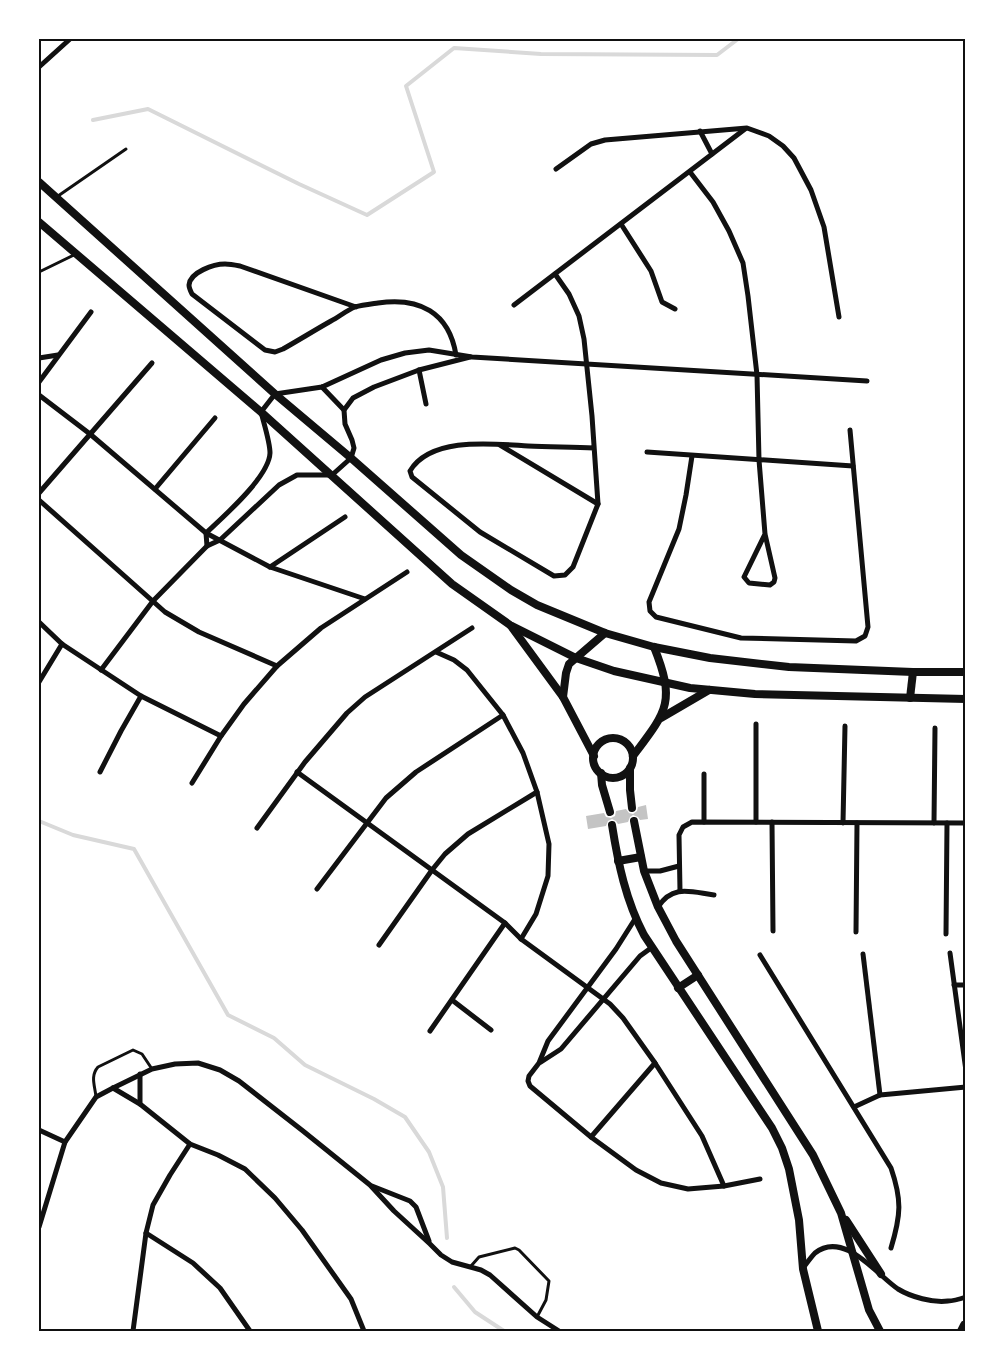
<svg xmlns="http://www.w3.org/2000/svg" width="1005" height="1370" viewBox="0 0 1005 1370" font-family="Poppins,sans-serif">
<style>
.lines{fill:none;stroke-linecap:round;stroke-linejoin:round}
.stream{stroke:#d9d9d9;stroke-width:4}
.building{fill:#c4c4c4}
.service{stroke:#111;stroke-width:3}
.minor{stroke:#111;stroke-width:5}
.secondary{stroke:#111;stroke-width:8}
.neatline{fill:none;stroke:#111;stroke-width:2}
</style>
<rect width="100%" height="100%" fill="#fff"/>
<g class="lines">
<g class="stream">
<path d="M93,120L148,109L299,184L367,215L434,172L406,86L454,48L541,54L717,55L738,39"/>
<path d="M39,821L73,835L134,849L228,1015L274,1038L305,1065L374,1099L405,1117L429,1152L443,1187L447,1238"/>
<path d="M454,1287L475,1312L504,1331"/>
</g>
</g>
<path class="building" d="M646,805L648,819L640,820L638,817L633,815L630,817L628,822L618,824L616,821L612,819L608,821L606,826L588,829L586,816L604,813L606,817L611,818L615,816L616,811L626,809L629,813L633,814L637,811L638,807Z"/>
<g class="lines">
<g class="service">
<path d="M58,196L126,149"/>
<path d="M39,272L74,255"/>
<path d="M96,1097C95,1086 90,1076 98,1067L133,1050L142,1054L152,1069"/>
<path d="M471,1266L479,1257L515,1248L519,1250L549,1281L546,1300L537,1317"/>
</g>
<g class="minor">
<path d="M39,67L70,39"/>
<path d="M700,131L712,154"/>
<path d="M556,169L591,144L605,140L747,128L769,136L783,146L794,158L811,190L824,227L839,317"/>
<path d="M690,172L713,202L729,231L743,263L748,296L757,375L759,460L765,534L775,578L774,582L770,585L749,583L744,577L765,534"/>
<path d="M621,224L651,271L662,302L675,309"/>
<path d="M555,274L569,294L579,316L584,339L592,416L598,504L573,567L565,575L554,576L480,532L412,477L410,471C431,436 494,444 528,446C550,447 572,447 594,448"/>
<path d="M514,305L745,129"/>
<path d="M356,307L240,266C235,265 230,264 225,264C214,264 190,272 189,285C189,287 191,292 192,294L265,350L275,352L283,349C299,340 315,330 331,321C339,317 347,310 355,307C362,305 371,304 378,303C419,297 449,312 456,355"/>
<path d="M39,358L58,355"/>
<path d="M419,370L426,404"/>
<path d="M39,382L91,312"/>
<path d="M322,387L344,410"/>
<path d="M39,395L90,434L206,533L270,567L365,599"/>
<path d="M500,445L598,504"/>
<path d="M647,452L853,466"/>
<path d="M692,456L686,495L679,529L649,602L650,611L656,617L741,638L856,641L865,636L868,627L850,430"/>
<path d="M155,489L215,418"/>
<path d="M39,493L152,363"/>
<path d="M39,500L165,612L199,632L277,666"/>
<path d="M207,546L206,533C223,517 269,477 270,453C270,442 264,424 261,412L275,394L322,387L381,360L405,353L429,350L472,357L867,381"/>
<path d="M270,567L345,517"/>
<path d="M39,622L62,644L141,696L221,736"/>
<path d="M436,652L454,660L467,670L503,715L523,753L537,792L549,844L548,876L536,914L521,939"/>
<path d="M101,670L153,601L207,546L220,540L279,485L297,475H332L351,458L354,448L352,440L345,424L344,410L353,398L374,387L419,370L470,357"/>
<path d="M39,682L62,644"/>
<path d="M100,772L121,731L141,696"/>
<path d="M297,772L505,923L521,939L610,1004L623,1018L655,1063L702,1136L724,1186"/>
<path d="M192,783L221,736L244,704L277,666L321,628L407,572"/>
<path d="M704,822V774"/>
<path d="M756,822V724"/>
<path d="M772,822L773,931"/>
<path d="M843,823L845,726"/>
<path d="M934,823L935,728"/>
<path d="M257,828L305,762L347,713L365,697L472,628"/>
<path d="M644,871H660L679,866"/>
<path d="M317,889L386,798L416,772L503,715"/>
<path d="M680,891L679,835L683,827L692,822L966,823"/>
<path d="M658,907C673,884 691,892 714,895"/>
<path d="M635,919L616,949L548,1041L539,1063L529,1076L528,1081L530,1086L591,1137L636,1170L661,1183L688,1189L724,1186L760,1179"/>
<path d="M856,932L857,823"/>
<path d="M946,934L947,823"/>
<path d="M379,945L432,870L445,854L468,834L537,792"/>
<path d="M950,953L966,1071"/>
<path d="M863,954L880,1095"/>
<path d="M760,955L891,1168C902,1200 901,1215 891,1248"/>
<path d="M954,985H966"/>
<path d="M452,1000L491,1030"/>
<path d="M430,1031L505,923"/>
<path d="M541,1062L561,1049L640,956L651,948"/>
<path d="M140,1074V1104L190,1144L218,1155L245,1169L275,1198L302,1230L351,1299L364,1331"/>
<path d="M113,1088L140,1104"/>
<path d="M854,1107L880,1095L966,1087"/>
<path d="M39,1130L65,1142"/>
<path d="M591,1137L655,1063"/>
<path d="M372,1186L410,1201L416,1207L429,1241"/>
<path d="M39,1227L65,1142L96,1097L113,1088L152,1069L175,1064L198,1063L220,1070L239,1081L303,1131L370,1185L394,1211L430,1244L441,1255L452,1262L481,1270L490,1275L537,1317L559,1331"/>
<path d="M146,1233L193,1263L220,1288L250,1331"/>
<path d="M803,1268C807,1263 811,1257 815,1253C844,1230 877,1275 898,1289C911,1297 933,1303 948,1301C954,1301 960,1299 966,1297"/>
<path d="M133,1331L146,1233L153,1205L170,1175L190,1144"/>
</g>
<g class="secondary">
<path d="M39,182L275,394L351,458L461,555L511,590L537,605L605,633L654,647L710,658L789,667L913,672H966"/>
<path d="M39,222L261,412L452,584L510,625L576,658L614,671L690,688L755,694L966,699"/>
<path d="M511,626L563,697"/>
<path d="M910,698L913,672"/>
<path d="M661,718L709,690"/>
<circle cx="613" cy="758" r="20"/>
<path d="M594,756L563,697L566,673L569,664L605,633"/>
<path d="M633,756C667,711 676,702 654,647"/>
<path d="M630,768V790L632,808"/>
<path d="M601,773L602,785L610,812"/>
<path d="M634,821L644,871L658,907L676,941L813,1155L841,1213L869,1310L880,1331"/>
<path d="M612,825C618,863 626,901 644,935L772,1128L782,1148L789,1169L799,1220L803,1269L818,1331"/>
<path d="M618,861L641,857"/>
<path d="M678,988L698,975"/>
<path d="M846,1220L881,1274"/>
<path d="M961,1331L964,1325"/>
</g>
</g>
<rect width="1005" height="1370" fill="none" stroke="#ffffff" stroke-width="81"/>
<rect x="40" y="40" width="924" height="1290" class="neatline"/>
</svg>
